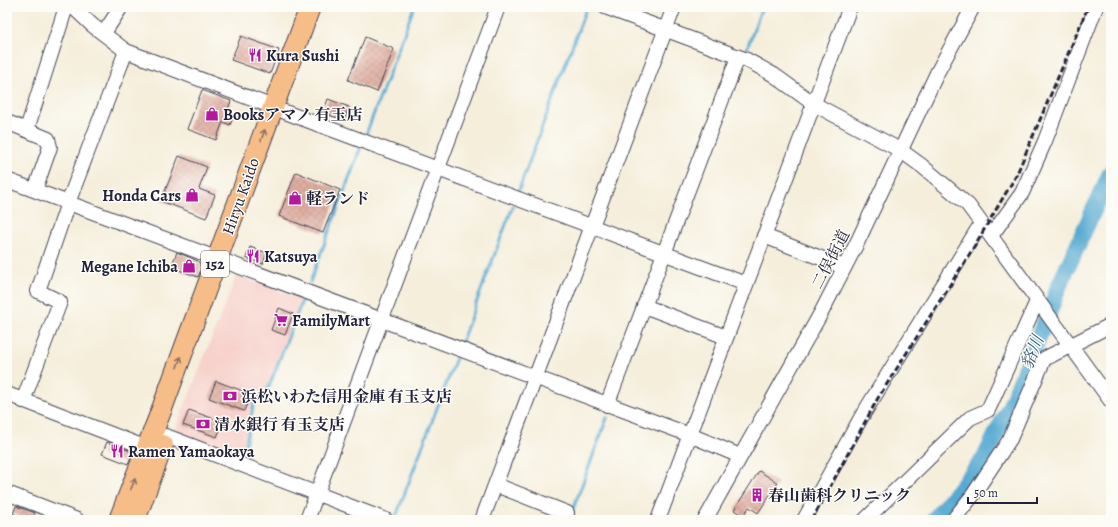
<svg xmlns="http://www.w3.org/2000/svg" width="1118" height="527" viewBox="0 0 1118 527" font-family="Alegreya,'Noto Serif JP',serif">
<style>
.built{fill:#f7d0ca}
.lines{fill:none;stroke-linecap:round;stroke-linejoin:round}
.stream{stroke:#56aad2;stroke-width:3}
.river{stroke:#56aad2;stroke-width:17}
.building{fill:url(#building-cross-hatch)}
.minor-casing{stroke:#424153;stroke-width:16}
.highway-casing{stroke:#424153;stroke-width:22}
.minor{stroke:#fff;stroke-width:14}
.highway{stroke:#f7bd88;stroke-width:20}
.rail{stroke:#22223b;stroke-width:3;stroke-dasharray:6 3;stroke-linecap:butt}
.oneway{stroke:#8c7062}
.labels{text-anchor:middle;stroke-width:3;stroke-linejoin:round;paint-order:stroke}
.shield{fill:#fdfcf7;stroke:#646373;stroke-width:1}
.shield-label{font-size:15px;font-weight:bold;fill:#22223b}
.poi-label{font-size:16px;font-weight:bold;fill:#22223b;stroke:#fdfcf7;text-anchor:start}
.street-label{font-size:16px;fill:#22223b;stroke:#fdfcf7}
.water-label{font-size:17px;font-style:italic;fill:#395f7f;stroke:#fdfcf7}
</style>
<defs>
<pattern id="building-cross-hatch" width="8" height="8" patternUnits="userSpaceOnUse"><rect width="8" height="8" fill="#e0aea1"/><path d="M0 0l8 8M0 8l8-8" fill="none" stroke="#c0958c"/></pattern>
</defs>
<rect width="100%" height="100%" fill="#fdfcf7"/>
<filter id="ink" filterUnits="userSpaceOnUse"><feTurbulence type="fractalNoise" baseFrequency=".025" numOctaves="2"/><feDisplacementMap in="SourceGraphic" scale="8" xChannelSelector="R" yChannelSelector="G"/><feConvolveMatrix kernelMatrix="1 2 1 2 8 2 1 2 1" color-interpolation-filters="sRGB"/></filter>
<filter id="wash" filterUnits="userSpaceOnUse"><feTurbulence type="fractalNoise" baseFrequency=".012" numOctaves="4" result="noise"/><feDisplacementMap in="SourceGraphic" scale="16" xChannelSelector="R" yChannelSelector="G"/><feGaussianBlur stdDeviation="0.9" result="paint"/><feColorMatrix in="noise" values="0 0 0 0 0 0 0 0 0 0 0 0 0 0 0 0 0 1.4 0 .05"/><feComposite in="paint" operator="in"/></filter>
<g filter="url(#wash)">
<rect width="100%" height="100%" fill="#f5eedb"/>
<path class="built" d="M237,274L301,299L268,387L252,401L240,462L173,436Z"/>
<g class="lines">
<g class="stream">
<path d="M745,54L762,7"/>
<path d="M365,137L414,7"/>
<path d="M518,192L586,9"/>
<path d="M310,282L362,144"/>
<path d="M461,343L513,206"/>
<path d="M242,461L254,402L269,387L302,301"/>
<path d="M395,519L456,358"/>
<path d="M569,520L607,418"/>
</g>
<path class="river" d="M934,520L984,459L1012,402L1050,310L1058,288L1111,172"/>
</g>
<g id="blocks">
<g class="building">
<path d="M241,36L279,50L270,74L231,60Z"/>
<path d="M365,37L394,49L377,92L348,80Z"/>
<path d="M202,90L231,101L227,112L234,115L230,125L223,122L216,140L187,129Z"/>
<path d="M328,99L349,107L344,120L323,113Z"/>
<path d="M179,156L207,167L199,189L215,195L206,218L161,201Z"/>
<path d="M296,172L340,190L323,233L279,216Z"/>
<path d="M250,247L267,253L263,264L246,258Z"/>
<path d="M177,252L198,261L202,267L198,277L171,267Z"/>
<path d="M279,308L293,314L285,335L271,330Z"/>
<path d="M216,381L251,394L244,411L209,398Z"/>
<path d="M189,410L223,422L217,437L183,425Z"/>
<path d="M107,442L133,452L128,464L102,454Z"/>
<path d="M759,471L778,483L758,513L749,507L743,516L734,510Z"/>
<path d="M16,506L35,513L32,520L13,514Z"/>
</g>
</g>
</g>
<g filter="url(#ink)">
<use href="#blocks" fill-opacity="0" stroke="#424153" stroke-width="1"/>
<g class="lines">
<g class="minor-casing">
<g id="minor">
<path d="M73,7L92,25L126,51L273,107"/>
<path d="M605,7L747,60L774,75L814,104L900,150L922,166L968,205L1111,401"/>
<path d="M104,33L121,7"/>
<path d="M285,112L746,284"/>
<path d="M7,122L48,139L50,147L35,190"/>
<path d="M27,129L66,7"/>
<path d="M7,180L690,435L740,456"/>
<path d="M764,236L844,267"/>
<path d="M991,236L1022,193L1045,141L1096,7"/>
<path d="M644,306L726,337"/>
<path d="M7,394L147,448"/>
<path d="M23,401L60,302L38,291L68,203L126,51"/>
<path d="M607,405L738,57"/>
<path d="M166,436L386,520"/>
<path d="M496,485L567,513"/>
<path d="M7,493L77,520"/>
<path d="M307,520L498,7"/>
<path d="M482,520L674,7"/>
<path d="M658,520L850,7"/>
<path d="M705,520L821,313L856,245L938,71L973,7"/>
<path d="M804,520L862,416L981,224"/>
<path d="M865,520L970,418L988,410L1037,301"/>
<path d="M953,520L973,495L1010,439L1044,359L1111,325"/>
</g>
</g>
<g class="highway-casing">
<g id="highway">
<path d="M119,520L163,406L310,7"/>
<path d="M135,520L163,445"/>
</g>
</g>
<use href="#minor" class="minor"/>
<use href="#highway" class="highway"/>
<path class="rail" d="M812,520L878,398L969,255L1016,176L1088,7"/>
</g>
<defs><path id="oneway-shaft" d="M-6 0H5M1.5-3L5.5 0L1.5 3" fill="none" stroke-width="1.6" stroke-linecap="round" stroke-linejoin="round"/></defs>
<g class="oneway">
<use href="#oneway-shaft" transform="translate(263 135) rotate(-70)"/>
<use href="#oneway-shaft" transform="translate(179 362) rotate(-70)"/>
<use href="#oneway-shaft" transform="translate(133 484) rotate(-68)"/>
</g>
</g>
<defs>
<g id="restaurant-bare" transform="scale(1.08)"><path d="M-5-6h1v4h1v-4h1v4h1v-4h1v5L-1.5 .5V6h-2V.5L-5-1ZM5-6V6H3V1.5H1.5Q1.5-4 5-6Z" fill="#b5179e" stroke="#fdfcf7" stroke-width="2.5" paint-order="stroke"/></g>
<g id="shop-bare" transform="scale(1.08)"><path d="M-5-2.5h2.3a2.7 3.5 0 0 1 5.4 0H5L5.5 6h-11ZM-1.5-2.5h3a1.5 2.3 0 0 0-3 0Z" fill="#b5179e" stroke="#fdfcf7" stroke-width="2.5" paint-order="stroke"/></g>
<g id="supermarket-bare" transform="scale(1.08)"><path d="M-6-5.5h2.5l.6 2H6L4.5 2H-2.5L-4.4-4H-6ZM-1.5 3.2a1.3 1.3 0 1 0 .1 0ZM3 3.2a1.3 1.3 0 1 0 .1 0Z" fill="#b5179e" stroke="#fdfcf7" stroke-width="2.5" paint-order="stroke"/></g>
<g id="bank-bare" transform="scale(1.08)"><path d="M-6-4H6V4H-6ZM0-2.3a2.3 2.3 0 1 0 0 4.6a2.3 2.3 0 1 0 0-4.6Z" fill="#b5179e" stroke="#fdfcf7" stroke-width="2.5" paint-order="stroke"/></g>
<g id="building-bare" transform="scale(1.08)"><path d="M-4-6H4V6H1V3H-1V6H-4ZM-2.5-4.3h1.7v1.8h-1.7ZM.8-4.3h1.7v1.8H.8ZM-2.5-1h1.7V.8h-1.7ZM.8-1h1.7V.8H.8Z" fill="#b5179e" stroke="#fdfcf7" stroke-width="2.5" paint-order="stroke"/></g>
</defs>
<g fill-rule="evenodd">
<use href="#restaurant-bare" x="255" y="55"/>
<use href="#shop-bare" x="212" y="114"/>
<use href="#shop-bare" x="192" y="195"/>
<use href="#shop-bare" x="295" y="198"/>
<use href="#restaurant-bare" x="253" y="256"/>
<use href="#shop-bare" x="189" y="266"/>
<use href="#supermarket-bare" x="281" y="320"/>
<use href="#bank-bare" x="230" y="396"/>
<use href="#bank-bare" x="203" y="424"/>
<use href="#restaurant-bare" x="117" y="451"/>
<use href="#building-bare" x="757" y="495"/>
</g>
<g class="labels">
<rect class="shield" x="201" y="251" width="28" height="26" rx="3"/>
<g class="shield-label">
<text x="215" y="269">152</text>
</g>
<g class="poi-label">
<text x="266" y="61">Kura Sushi</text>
<text x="223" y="120">Booksアマノ 有玉店</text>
<text x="181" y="201" text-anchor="end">Honda Cars</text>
<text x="306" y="204">軽ランド</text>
<text x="264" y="262">Katsuya</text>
<text x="178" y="272" text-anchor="end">Megane Ichiba</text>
<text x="292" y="326">FamilyMart</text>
<text x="241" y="402">浜松いわた信用金庫 有玉支店</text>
<text x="214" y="430">清水銀行 有玉支店</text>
<text x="128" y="457">Ramen Yamaokaya</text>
<text x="768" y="501">春山歯科クリニック</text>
</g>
<g class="street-label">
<text transform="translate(240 196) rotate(-70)" y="6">Hiryu Kaido</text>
<text transform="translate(830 259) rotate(-63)" y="6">二俣街道</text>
</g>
<g class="water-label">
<text transform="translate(1032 352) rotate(-68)" y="6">貉川</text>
</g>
</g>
<rect width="1118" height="527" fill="none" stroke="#fdfcf7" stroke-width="24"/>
<path d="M968 497v6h69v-6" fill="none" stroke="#22223b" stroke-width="2"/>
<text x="974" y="497" font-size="12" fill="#22223b" stroke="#fdfcf7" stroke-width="3" paint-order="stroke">50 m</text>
</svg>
